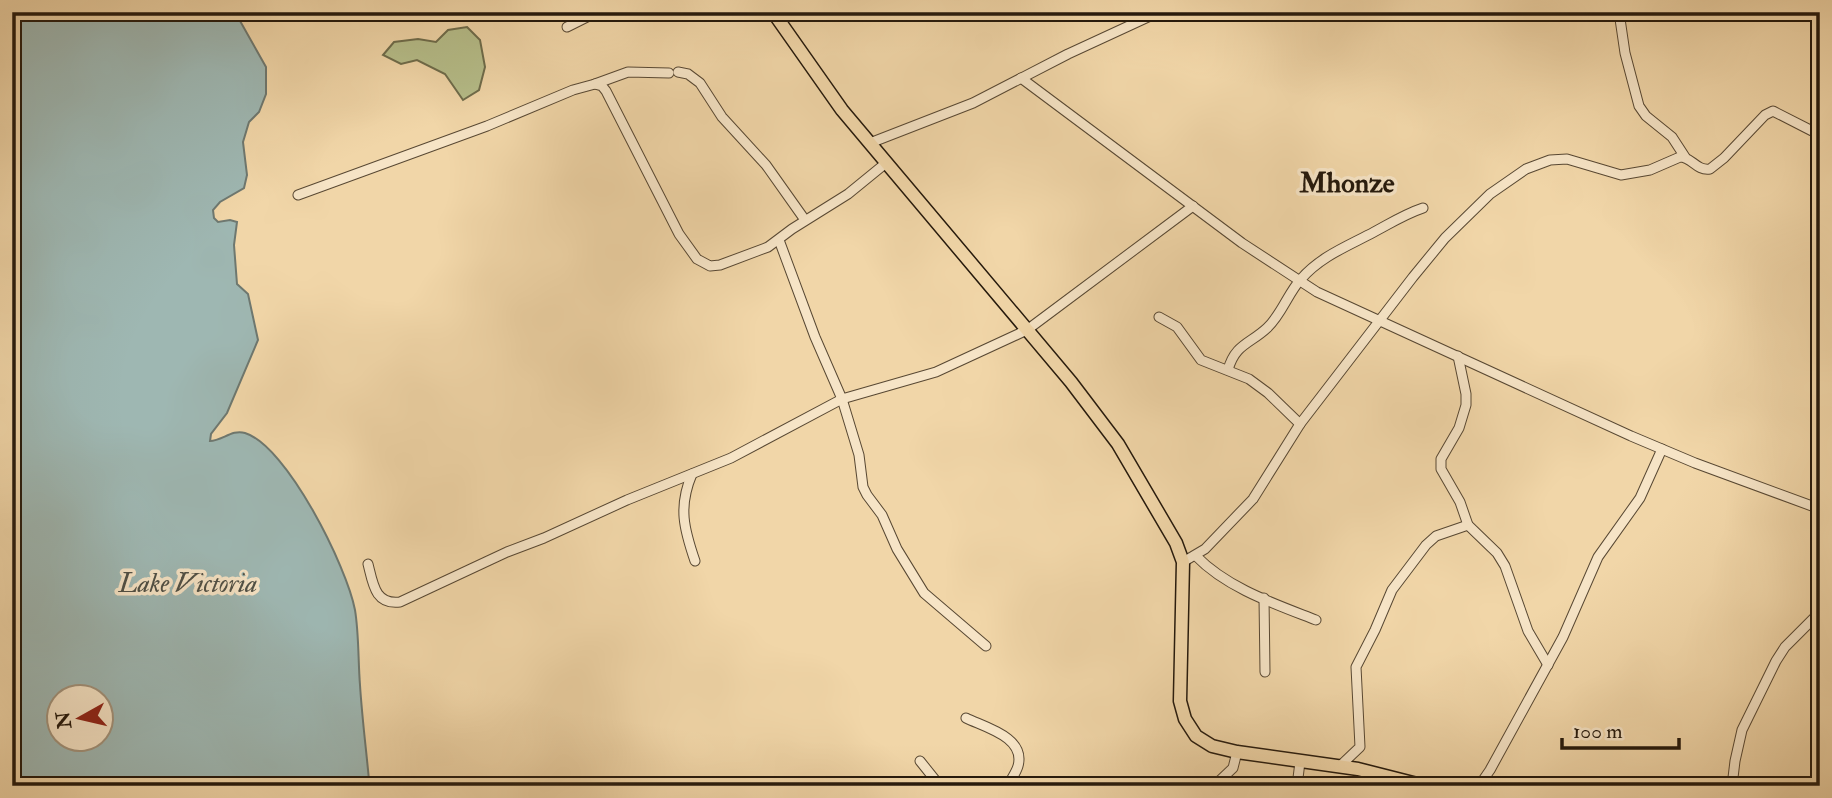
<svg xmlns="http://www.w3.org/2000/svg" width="1832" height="798" viewBox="0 0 1832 798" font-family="'IM FELL Double Pica',serif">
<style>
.green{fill:#b6be8a;stroke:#6e6c4b;stroke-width:2}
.water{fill:#9eb7b2;stroke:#6e7870;stroke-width:2;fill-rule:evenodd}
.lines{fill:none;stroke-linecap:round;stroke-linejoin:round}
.minor-casing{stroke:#584833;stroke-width:11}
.major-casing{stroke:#25190c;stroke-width:15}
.minor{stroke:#f6e4c6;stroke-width:9}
.major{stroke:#f1d6a8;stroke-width:12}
.labels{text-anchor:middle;stroke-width:7;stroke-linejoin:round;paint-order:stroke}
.water-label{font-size:26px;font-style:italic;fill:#4f5046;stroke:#f6e4c6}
.quarter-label{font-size:28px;font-weight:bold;fill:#25190c;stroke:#f6e4c6}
</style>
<rect width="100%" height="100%" fill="#f1d6a8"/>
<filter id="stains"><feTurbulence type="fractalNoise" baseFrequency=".00286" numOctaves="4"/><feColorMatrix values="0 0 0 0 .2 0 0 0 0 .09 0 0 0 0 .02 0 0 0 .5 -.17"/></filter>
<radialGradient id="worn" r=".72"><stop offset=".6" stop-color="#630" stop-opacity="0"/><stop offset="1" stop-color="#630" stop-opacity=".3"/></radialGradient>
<path class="green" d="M467,27L480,40L485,67L479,90L463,100L445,74L417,60L401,64L383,55L394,42L418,39L436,42L448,30Z"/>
<path class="water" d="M12,12H235L266,67V94L259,112L249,122L243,142L247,175L244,188L220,202L213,210L214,218L218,222L230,220L237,222L234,245L237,284L248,294L258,340L227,413L211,434L210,441C222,441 232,429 245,433C287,446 347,567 355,610C359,634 358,660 360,685C362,717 366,748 369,780L368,786H12ZM60,696H102V738H60Z"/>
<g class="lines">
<g class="minor-casing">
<g id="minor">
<path d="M1619,12L1625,53L1639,106L1646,116L1672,137L1685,157"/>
<path d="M567,27L597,12"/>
<path d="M678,72L688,74L700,83L722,117L766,165L805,220"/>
<path d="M1021,78L1242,243L1317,292L1631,436L1695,463L1820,509"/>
<path d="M595,84L628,72L669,73"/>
<path d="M870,143L973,103L1068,54L1159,12"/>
<path d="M298,195L487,126L573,90L595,84L602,86L606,91L679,234L697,259L710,266L720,265L768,247L792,229L848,194L886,163"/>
<path d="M779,240L815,337L842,399L859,455L863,487L867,495L882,515L897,549L924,593L986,646"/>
<path d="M1159,317L1177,327L1201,360L1249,379L1268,393L1300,424"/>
<path d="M1458,356L1466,394V405L1459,428L1441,459V469L1460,502L1468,525L1497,553L1505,566L1528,631L1548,665"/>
<path d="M1228,370C1235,344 1250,344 1267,328C1282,314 1288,293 1301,279C1321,256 1348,246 1374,232C1391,223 1405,214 1423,208"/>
<path d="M1820,401V429"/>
<path d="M692,474C678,507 684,529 695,561"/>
<path d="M1196,556C1227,588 1275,604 1316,620"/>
<path d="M1183,562L1205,549L1253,499L1300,424L1413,277L1445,238L1490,194L1526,169L1550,160L1567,159L1621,175L1650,170L1680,157C1692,157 1696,171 1710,169L1724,158L1765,115L1773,111L1820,135"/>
<path d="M368,564C373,584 375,605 400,602L507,552L544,538L627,500L731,458L842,399L936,372L1027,330L1193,206"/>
<path d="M1264,598L1265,672"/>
<path d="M966,718C984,727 1026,737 1018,766C1016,773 1011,779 1008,786"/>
<path d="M920,761L940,786"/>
<path d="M1340,766L1360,747L1356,667L1375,630L1392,590L1426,545L1436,536L1468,525"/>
<path d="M1214,786L1233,768L1237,752"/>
<path d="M1297,786L1300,762"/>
<path d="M1479,786L1490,770L1563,637L1598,557L1640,498L1662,449"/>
<path d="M1732,786L1735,761L1742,730L1776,661L1785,647L1820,612"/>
</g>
</g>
<g class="major-casing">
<path id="major" d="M773,12L842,110L1071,382L1118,444L1176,543L1183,562L1180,701L1185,719L1196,736L1212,746L1237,752L1358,769L1425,786"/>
</g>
<use href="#minor" class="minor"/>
<use href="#major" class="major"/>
</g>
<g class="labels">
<g class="water-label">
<text x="188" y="592">Lake Victoria</text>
</g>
<g class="quarter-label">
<text x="1347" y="192">Mhonze</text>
</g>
</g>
<rect width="1832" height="798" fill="none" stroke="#f1d6a8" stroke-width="42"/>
<rect x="14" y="14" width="1804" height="770" fill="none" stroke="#25190c" stroke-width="3.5"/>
<rect x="21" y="21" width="1790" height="756" fill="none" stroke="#25190c" stroke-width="2"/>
<g transform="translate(80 718) rotate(262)"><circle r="33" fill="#f6e4c6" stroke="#a2937c" stroke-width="2"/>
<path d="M0-5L12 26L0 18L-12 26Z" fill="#8f2418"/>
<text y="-10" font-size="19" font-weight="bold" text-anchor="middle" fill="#25190c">N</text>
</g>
<path d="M1562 738v10h117v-10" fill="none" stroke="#25190c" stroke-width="3.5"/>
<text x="1573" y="738" font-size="21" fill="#25190c" stroke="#f6e4c6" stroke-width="5" paint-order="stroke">100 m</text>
<rect width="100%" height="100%" filter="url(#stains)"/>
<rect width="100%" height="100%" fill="url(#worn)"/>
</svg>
